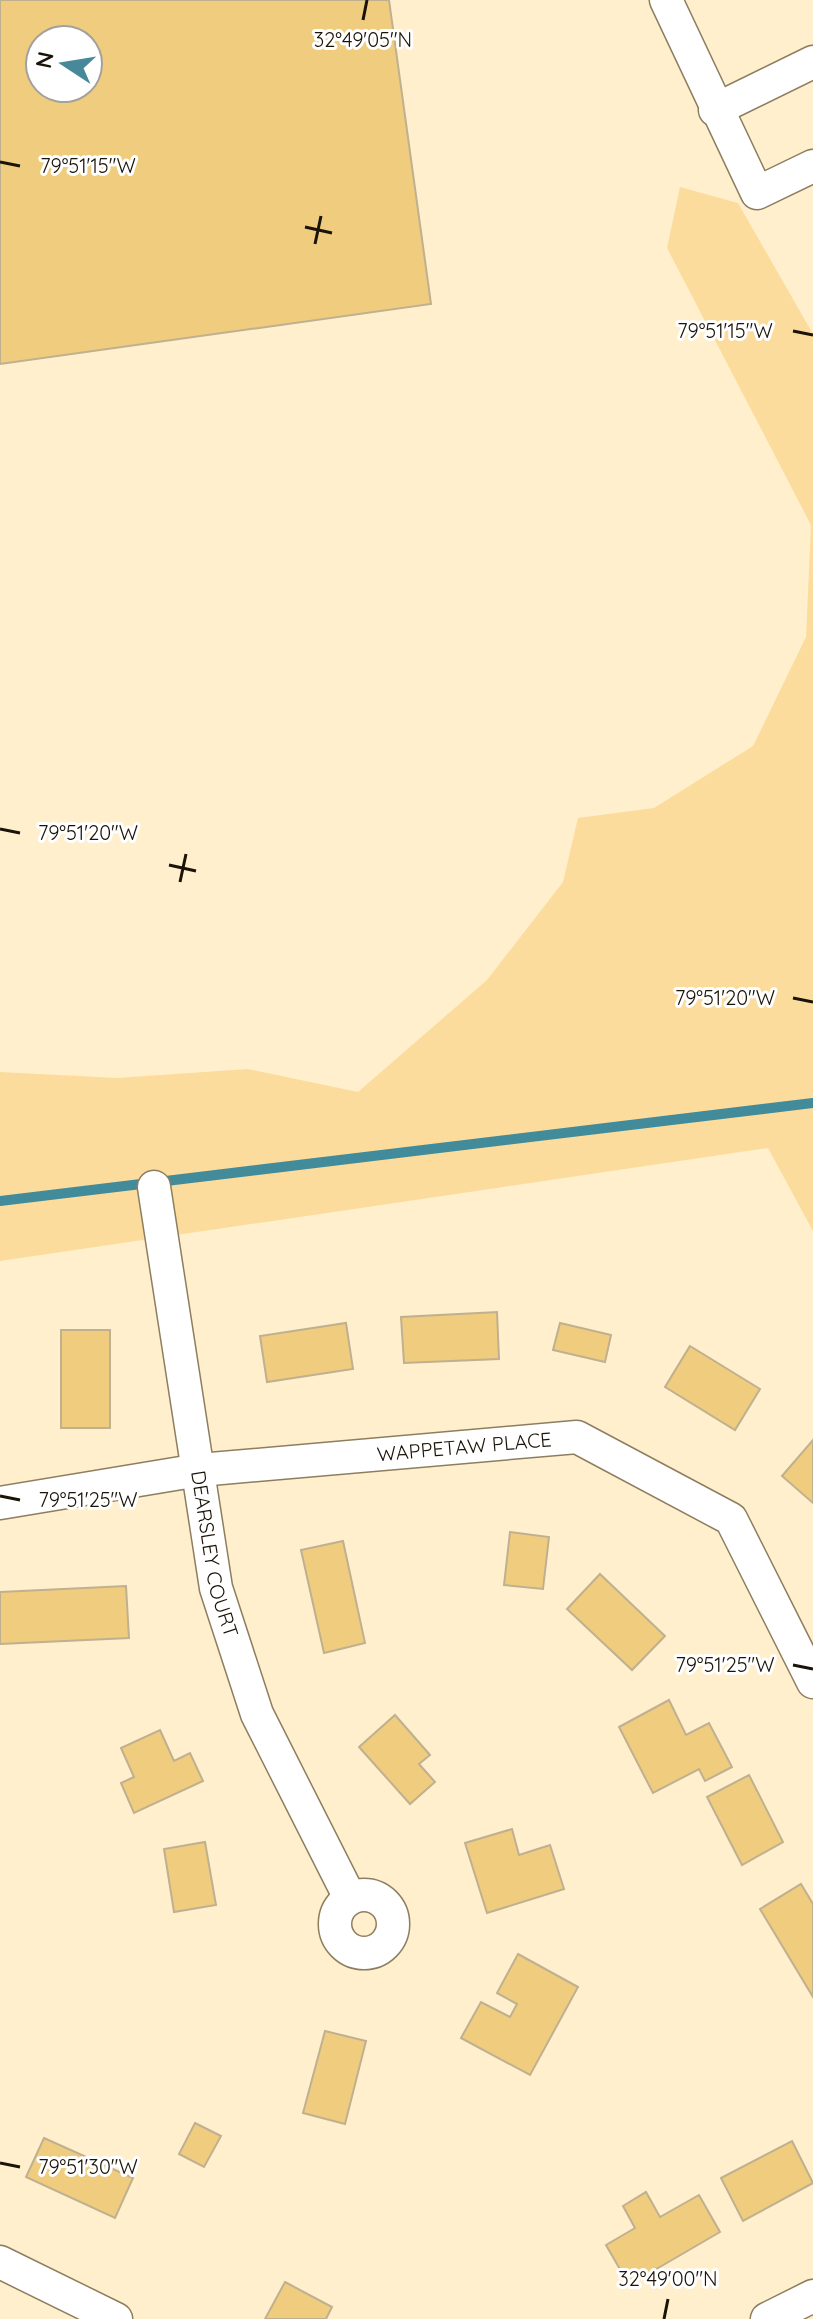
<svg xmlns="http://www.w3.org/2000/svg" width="813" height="2319" viewBox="0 0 813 2319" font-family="Quicksand,sans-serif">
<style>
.green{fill:#fbdc9c}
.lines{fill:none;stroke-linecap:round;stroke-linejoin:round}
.stream{stroke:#418b9a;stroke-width:10}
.building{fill:#f0cc7e;stroke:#bfb090;stroke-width:2;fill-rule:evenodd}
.minor-casing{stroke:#8d7e60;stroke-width:35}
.minor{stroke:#fff;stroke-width:32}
.ticks{fill:none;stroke:#191308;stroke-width:3}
.labels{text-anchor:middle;stroke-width:6;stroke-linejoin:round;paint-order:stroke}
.street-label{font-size:20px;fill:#191308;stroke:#fff}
.ticks-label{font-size:20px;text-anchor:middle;fill:#191308;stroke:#fff;stroke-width:6;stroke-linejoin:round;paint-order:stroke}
</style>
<rect width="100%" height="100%" fill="#ffefcd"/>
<path class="green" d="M680,187L738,203L813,334V1231L768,1148L0,1261V1072L117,1078L248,1069L358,1092L487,980L563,882L578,818L654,808L753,746L806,637L811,525L667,248Z"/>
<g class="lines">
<path class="stream" d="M0,1201L813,1103"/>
</g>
<g class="building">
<path d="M0,0H389L431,304L0,364ZM40,40H88V88H40Z"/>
<path d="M497,1312L499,1359L404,1363L401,1317Z"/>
<path d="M346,1323L353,1369L267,1382L260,1336Z"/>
<path d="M560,1323L611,1335L605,1362L553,1350Z"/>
<rect x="61" y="1330" width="49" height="98"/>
<path d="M690,1346L760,1389L735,1430L665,1387Z"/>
<path d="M813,1440V1503L782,1476Z"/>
<path d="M510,1532L549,1537L543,1589L504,1585Z"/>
<path d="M343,1541L365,1643L324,1653L301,1550Z"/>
<path d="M600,1574L665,1636L632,1670L567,1609Z"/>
<path d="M126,1586L129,1638L0,1644V1592Z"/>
<path d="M669,1700L686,1735L709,1723L732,1767L705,1781L699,1769L653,1793L619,1727Z"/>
<path d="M395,1715L430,1755L419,1764L435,1782L410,1804L359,1747Z"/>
<path d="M160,1730L174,1761L190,1753L203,1781L134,1813L121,1783L134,1777L121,1748Z"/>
<path d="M749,1775L783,1842L742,1865L707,1797Z"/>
<path d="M512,1829L519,1855L550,1845L564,1889L487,1913L465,1843Z"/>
<path d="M205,1842L216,1905L174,1912L164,1849Z"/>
<path d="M801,1884L813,1904V1997L760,1909Z"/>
<path d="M518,1954L578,1987L530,2075L461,2038L481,2002L510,2017L517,2004L497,1993Z"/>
<path d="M325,2031L366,2041L345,2124L303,2113Z"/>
<path d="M195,2123L221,2136L204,2167L179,2154Z"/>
<path d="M44,2138L133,2178L115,2218L26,2177Z"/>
<path d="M792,2141L813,2183L743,2221L721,2178Z"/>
<path d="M646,2192L660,2217L699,2195L720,2232L629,2285L606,2245L635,2228L623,2206Z"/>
<path d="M285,2282L332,2307L326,2319H265Z"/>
</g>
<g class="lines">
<g class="minor-casing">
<g id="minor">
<path d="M666,0L757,193L813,166"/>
<path d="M715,110L813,62"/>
<path id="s1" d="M154,1187L216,1588L257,1714L350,1898"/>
<path id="s2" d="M0,1503L199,1470L577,1437L731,1519L813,1682"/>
<circle cx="364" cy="1924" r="29"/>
<path d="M0,2262L116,2319"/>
<path d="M767,2319L813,2296"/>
</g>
</g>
<use href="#minor" class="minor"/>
</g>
<path class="ticks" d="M363,20L367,0M0,162L20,166M305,227L332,233M315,244L321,216M793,331L813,335M0,829L20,833M169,865L196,871M180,882L186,854M793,998L813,1002M0,1496L20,1500M793,1665L813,1669M0,2163L20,2167M664,2319L668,2299"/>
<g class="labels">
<g class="street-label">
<text dy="7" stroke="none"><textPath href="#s2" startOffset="468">WAPPETAW PLACE</textPath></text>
<text dy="7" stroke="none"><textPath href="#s1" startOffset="372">DEARSLEY COURT</textPath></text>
</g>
</g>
<g class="ticks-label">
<text x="363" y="47">32°49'05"N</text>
<text x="88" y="173">79°51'15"W</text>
<text x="725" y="338">79°51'15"W</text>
<text x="88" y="840">79°51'20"W</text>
<text x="725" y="1005">79°51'20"W</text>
<text x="88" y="1507">79°51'25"W</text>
<text x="725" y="1672">79°51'25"W</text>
<text x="88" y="2174">79°51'30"W</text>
<text x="668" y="2286">32°49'00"N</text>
</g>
<g transform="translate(64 64) rotate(282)"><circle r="38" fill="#ffffff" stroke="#a3a19c" stroke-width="2"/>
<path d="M0-6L14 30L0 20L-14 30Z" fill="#47899a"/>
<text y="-12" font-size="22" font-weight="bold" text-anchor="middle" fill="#191308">N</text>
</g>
</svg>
